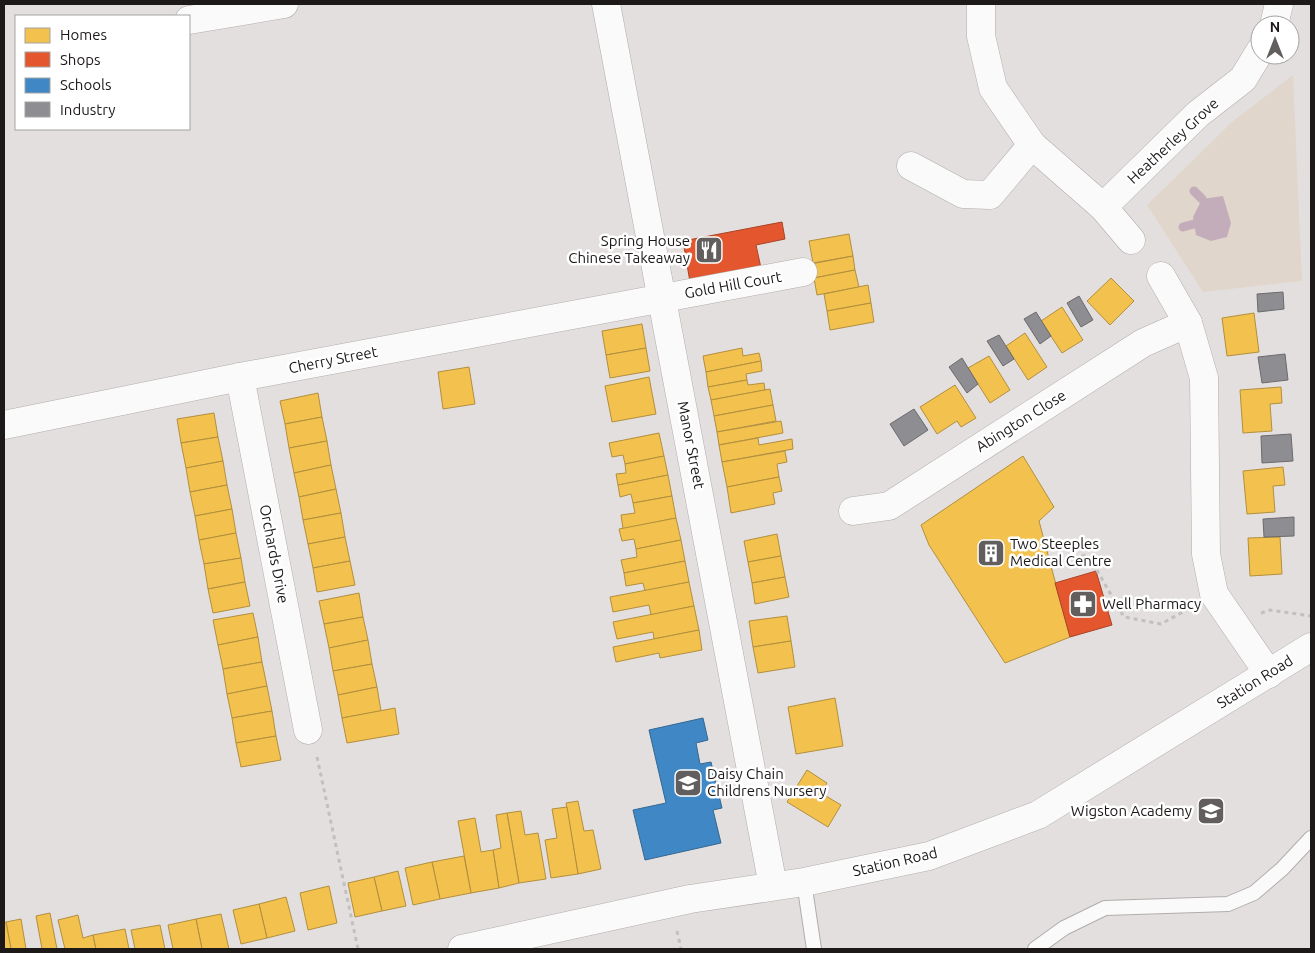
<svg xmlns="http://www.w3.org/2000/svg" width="1315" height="953" viewBox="0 0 1315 953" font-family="Ubuntu,sans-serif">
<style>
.green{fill:#e0d6cb}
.water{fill:#c4adbb}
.homes{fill:#f2c14e;stroke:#b28f3e}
.shops{fill:#e4572e;stroke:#a84427}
.schools{fill:#3f88c5;stroke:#346791}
.industry{fill:#8d8d92;stroke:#6b6a6d}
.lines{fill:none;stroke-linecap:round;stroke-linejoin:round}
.stream{stroke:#c4adbb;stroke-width:9}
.service-casing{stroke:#b1adac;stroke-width:16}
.minor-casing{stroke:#b1adac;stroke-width:29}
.secondary-casing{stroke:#b1adac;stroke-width:29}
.path{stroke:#c1bfbf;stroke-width:3;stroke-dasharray:4 4;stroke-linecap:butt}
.service{stroke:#fbfafa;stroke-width:14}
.minor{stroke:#fbfafa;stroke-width:28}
.secondary{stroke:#fbfafa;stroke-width:28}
.labels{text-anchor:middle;stroke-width:5;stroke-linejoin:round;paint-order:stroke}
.street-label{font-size:15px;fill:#1c1918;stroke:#fff}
.poi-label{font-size:15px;fill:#1c1918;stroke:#fff;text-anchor:start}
</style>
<rect width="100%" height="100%" fill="#e4dfdf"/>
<path class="green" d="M1293,75L1302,281L1203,292L1147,205L1232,122Z"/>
<path class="water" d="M1223,196L1231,223L1227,237L1211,241L1196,235L1193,217L1202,199Z"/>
<g class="homes">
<path d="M849,234L853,256L813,263L809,241Z"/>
<path d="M853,256L855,270L814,278L811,264Z"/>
<path d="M855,270L859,287L817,295L814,278Z"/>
<path d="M1111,278L1134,301L1110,325L1087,301Z"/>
<path d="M868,285L871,303L827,311L824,294Z"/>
<path d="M871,303L874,322L830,330L827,311Z"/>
<path d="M1062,307L1083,340L1062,353L1041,321Z"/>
<path d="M1254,313L1259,352L1227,356L1222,318Z"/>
<path d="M642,324L646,348L606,355L602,331Z"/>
<path d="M1025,333L1047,367L1028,380L1006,346Z"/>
<path d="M646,348L650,371L610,378L606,355Z"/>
<path d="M742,348L743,356L759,353L761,361L706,372L703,356Z"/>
<path d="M989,356L1010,390L990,403L968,368Z"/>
<path d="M761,361L762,371L746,374L747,380L708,387L706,372Z"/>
<path d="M469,367L475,404L443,409L438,372Z"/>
<path d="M649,377L656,414L612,422L605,386Z"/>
<path d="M747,380L748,385L764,383L765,390L711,400L708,387Z"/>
<path d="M955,385L976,418L961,427L957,421L937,434L920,407Z"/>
<path d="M1281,387L1282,403L1270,404L1272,431L1243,433L1240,390Z"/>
<path d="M770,389L773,405L714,416L711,400Z"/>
<path d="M318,393L322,417L285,424L280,401Z"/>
<path d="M773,405L776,421L717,432L714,416Z"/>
<path d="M214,413L218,437L181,443L177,419Z"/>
<path d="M322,417L327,441L289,448L285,424Z"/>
<path d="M781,421L783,433L719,445L717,432Z"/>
<path d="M659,433L664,456L625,464L623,455L612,457L609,443Z"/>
<path d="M218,437L223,461L186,468L181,443Z"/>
<path d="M758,438L759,445L792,439L793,449L722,462L719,445Z"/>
<path d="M327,441L331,465L294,473L289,448Z"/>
<path d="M785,451L787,462L777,464L779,477L727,487L722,462Z"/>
<path d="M664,456L668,475L618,485L616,474L626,473L625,464Z"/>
<path d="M1023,456L1054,507L1039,521L1070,637L1005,663L929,545L921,525Z"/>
<path d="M223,461L227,485L190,492L186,468Z"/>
<path d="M331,465L336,489L299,497L294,473Z"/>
<path d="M1283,467L1285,485L1273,486L1275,512L1247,514L1243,471Z"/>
<path d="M668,475L672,496L633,503L631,494L620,497L618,485Z"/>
<path d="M779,477L782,491L773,493L775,504L731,513L727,487Z"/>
<path d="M227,485L232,509L195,516L190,492Z"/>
<path d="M336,489L341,513L303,520L299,497Z"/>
<path d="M672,496L676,518L623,529L621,515L635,513L633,503Z"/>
<path d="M232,509L236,533L199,540L195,516Z"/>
<path d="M341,513L345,537L308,544L303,520Z"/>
<path d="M676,518L681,540L636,549L634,539L622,541L619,529Z"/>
<path d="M236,533L241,558L204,564L199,540Z"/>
<path d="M777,534L781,556L748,562L744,541Z"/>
<path d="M345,537L350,561L313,568L308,544Z"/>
<path d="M1280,537L1282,574L1250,576L1248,538Z"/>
<path d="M681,540L685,561L624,573L621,560L637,557L636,549Z"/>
<path d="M781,556L785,577L752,583L748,562Z"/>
<path d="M241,558L245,582L208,589L204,564Z"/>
<path d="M350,561L355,585L317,592L313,568Z"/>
<path d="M685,561L689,582L645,591L643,583L626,586L624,573Z"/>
<path d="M785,577L789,597L755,604L752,583Z"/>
<path d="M245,582L250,606L213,613L208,589Z"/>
<path d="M689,582L694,606L651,615L649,605L613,612L610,597Z"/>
<path d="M359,593L363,617L324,624L319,601Z"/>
<path d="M694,606L699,630L654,639L653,632L617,639L613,622Z"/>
<path d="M253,613L258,637L218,645L213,620Z"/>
<path d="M787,616L791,641L753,647L749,621Z"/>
<path d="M363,617L368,640L329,648L324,624Z"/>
<path d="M699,630L702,650L660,658L659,653L616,662L613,647Z"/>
<path d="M258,637L262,662L223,669L218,645Z"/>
<path d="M368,640L372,664L333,671L329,648Z"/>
<path d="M791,641L795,667L758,673L753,647Z"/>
<path d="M262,662L267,686L227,694L223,669Z"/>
<path d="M372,664L377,687L338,695L333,671Z"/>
<path d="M267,686L272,711L232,718L227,694Z"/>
<path d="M377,687L381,711L342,718L338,695Z"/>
<path d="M835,698L843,746L796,754L788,707Z"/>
<path d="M395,708L399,734L347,743L342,718Z"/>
<path d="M272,711L276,736L236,743L232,718Z"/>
<path d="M276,736L281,760L241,767L236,743Z"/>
<path d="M807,770L827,783L821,793L841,805L828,827L787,802Z"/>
<path d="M578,801L584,831L593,830L601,869L578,874L566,803Z"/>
<path d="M567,807L578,874L551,878L545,840L557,838L552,809Z"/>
<path d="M521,811L525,835L538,833L546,879L519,883L507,813Z"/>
<path d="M507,813L519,883L499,888L493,850L501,848L496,815Z"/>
<path d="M475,818L481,852L493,850L499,888L471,893L458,821Z"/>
<path d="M464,856L471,893L440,899L432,862Z"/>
<path d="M432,862L440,899L413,905L405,868Z"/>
<path d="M398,871L406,906L382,911L374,877Z"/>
<path d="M374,877L382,911L355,917L348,883Z"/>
<path d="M329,886L337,923L308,930L300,893Z"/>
<path d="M286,897L295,931L267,938L259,904Z"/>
<path d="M259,904L267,938L241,944L233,910Z"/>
<path d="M50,913L57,949H42L36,916Z"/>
<path d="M221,914L229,949H202L196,919Z"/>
<path d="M78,915L83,938L93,935L96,949H65L58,920Z"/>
<path d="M21,919L26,949H11L6,922Z"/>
<path d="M196,919L202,949H173L168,925Z"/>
<path d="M6,922L11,949H4V923Z"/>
<path d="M160,925L165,949H135L131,930Z"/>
<path d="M125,929L129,949H96L93,935Z"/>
</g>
<g class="shops">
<path d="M782,222L785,239L756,245L761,268L690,282L683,241Z"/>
<path d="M1096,571L1112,625L1070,637L1055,583Z"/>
</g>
<path class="schools" d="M703,718L708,740L696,743L700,764L711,762L722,808L713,810L721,843L645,860L633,810L666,803L649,730Z"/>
<g class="industry">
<path d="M1283,292L1284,309L1258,312L1257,294Z"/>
<path d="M1079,296L1093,320L1081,327L1067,303Z"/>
<path d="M1036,312L1051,336L1040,344L1024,319Z"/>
<path d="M999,335L1014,359L1003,366L987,341Z"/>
<path d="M1285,354L1288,380L1262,383L1258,357Z"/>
<path d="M962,358L978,384L967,393L949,367Z"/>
<path d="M914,409L928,430L904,446L890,424Z"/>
<path d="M1291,434L1293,461L1262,463L1261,436Z"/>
<path d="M1294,517V536L1264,537L1263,519Z"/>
</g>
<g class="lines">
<g class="stream">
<path d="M1194,191L1202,199"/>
<path d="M1183,227L1194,224"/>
</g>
<g class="service-casing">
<g id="service">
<path d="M804,882L814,949"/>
<path d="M1035,949L1064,928L1105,908L1228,904L1254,893L1282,869L1311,838"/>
</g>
</g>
<g class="minor-casing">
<g id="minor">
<path d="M606,4L773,886"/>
<path d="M981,4V36L993,88L1032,145L1103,207L1131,240"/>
<path d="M189,20L284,4"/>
<path d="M1274,25L1279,4"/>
<path d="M911,166L963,194L990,195L1032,145"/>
<path d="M1103,207L1198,114L1243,79L1260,51"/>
<path d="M1161,276L1188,323L1204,378L1206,554L1214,594L1269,674"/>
<path d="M240,377L308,730"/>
<path d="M4,425L240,377L803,272"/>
<path d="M853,511L889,506L1143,343L1188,323"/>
</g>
</g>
<g class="secondary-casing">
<path id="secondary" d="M462,949L690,899L804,882L929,856L1038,815L1311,647"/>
</g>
<g class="path">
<path d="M1050,561L1088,555L1124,617L1161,624L1190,608"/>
<path d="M1261,613L1270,610L1311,616"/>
<path d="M317,757L358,949"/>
<path d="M677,931L681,949"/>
</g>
<use href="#service" class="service"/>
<use href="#minor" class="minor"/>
<use href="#secondary" class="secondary"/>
</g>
<defs>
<g id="restaurant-square" transform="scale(1.4375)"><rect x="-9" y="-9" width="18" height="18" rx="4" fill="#625e5e" stroke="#fff"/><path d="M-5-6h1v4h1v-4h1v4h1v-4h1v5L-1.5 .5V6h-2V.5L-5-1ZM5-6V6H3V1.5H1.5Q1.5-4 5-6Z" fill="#fff"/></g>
<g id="building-square" transform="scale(1.4375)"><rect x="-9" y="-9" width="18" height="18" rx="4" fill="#625e5e" stroke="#fff"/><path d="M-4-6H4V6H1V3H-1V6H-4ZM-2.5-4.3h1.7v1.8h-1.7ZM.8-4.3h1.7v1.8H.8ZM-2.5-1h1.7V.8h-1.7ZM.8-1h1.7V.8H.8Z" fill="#fff"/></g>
<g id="pharmacy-square" transform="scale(1.4375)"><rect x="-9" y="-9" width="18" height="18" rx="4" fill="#625e5e" stroke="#fff"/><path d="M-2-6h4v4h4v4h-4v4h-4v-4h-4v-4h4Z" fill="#fff"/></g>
<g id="school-square" transform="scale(1.4375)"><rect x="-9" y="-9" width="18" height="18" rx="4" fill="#625e5e" stroke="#fff"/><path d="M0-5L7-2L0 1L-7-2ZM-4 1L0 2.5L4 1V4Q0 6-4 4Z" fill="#fff"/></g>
</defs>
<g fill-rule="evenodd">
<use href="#restaurant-square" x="709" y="250"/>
<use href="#building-square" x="991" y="553"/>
<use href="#pharmacy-square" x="1083" y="604"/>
<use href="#school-square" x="688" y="783"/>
<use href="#school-square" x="1211" y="811"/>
</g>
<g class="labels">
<g class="street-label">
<text transform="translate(1173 141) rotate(-43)" y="5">Heatherley Grove</text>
<text transform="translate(733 285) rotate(-10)" y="5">Gold Hill Court</text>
<text transform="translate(333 360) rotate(-11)" y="5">Cherry Street</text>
<text transform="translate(1021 421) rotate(-32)" y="5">Abington Close</text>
<text transform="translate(691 445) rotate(79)" y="5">Manor Street</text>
<text transform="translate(274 554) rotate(79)" y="5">Orchards Drive</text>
<text transform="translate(1255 682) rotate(-32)" y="5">Station Road</text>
<text transform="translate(895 862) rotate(-13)" y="5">Station Road</text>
</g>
<g class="poi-label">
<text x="690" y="246" text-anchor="end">Spring House<tspan x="690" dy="17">Chinese Takeaway</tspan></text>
<text x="1010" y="549">Two Steeples<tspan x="1010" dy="17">Medical Centre</tspan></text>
<text x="1102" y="609">Well Pharmacy</text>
<text x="707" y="779">Daisy Chain<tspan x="707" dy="17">Childrens Nursery</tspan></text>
<text x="1192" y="816" text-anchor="end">Wigston Academy</text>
</g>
</g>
<rect width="1315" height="953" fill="none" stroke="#1c1918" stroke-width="10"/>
<rect x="15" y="15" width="175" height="115" fill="#ffffff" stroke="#a4a3a3"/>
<rect x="25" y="28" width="25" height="15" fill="#f2c14e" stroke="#a4a3a3"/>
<text x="60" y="40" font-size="15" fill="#1c1918">Homes</text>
<rect x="25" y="52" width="25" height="15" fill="#e4572e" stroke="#a4a3a3"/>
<text x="60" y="65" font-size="15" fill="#1c1918">Shops</text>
<rect x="25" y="78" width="25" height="15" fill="#3f88c5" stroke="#a4a3a3"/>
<text x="60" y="90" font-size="15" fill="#1c1918">Schools</text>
<rect x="25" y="102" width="25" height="15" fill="#8d8d92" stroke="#a4a3a3"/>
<text x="60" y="115" font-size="15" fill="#1c1918">Industry</text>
<g transform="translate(1275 40)"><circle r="24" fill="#ffffff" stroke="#a4a3a3"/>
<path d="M0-4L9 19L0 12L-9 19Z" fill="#625e5e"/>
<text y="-8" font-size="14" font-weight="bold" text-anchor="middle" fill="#1c1918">N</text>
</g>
</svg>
